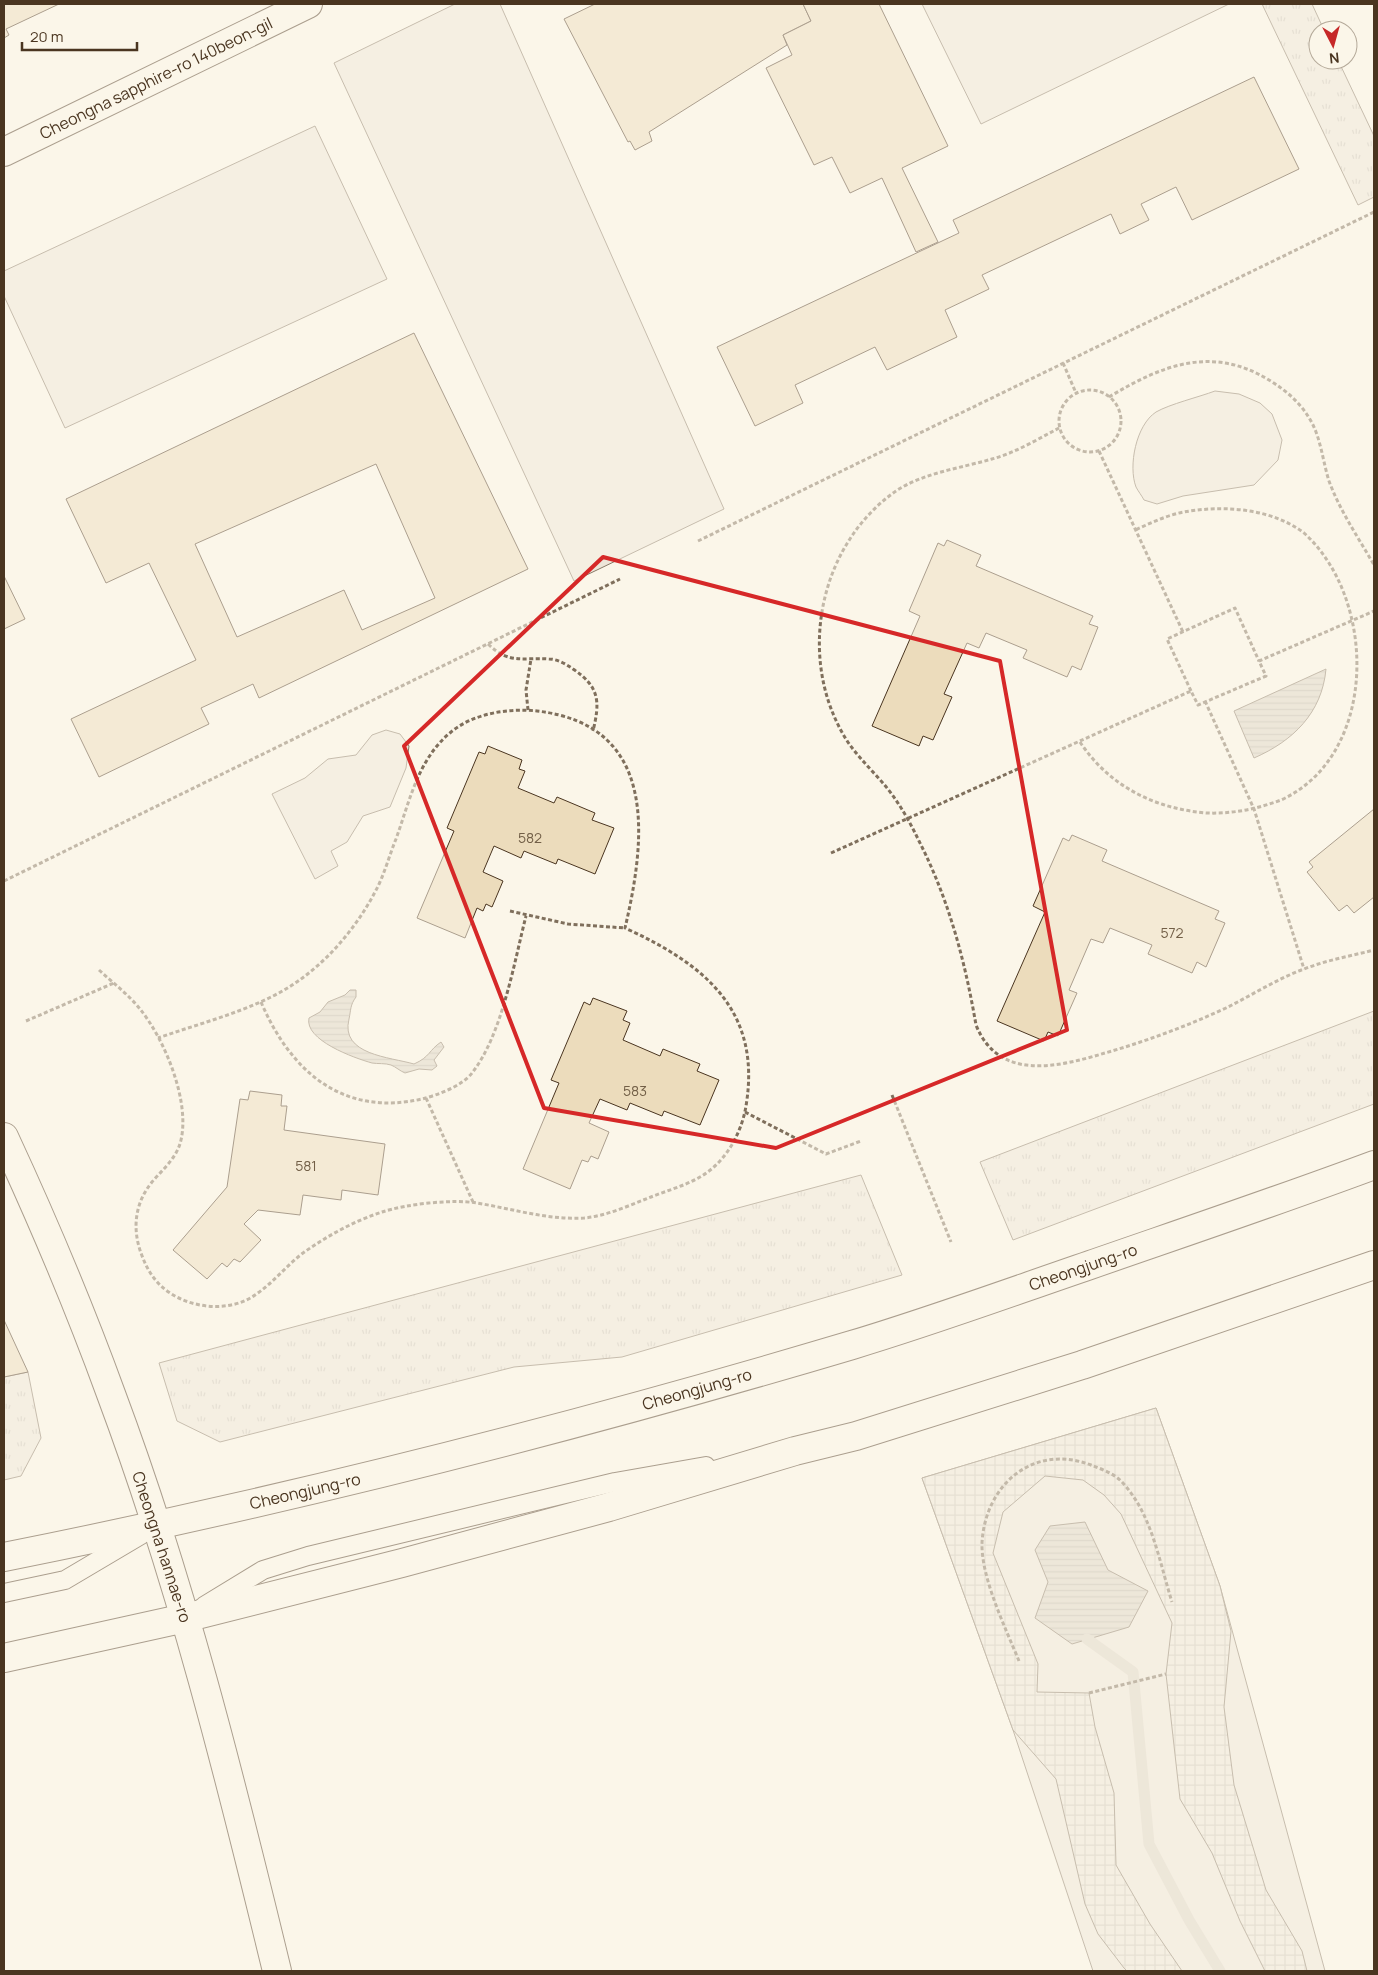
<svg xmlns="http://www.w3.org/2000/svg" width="1378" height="1975" viewBox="0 0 1378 1975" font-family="Manrope,sans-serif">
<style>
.grass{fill:url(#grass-tufts);stroke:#887966}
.park{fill:#ede6d9;stroke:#887966}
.plaza{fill:url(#plaza-grid);stroke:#887966}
.water{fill:url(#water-rules);stroke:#887966}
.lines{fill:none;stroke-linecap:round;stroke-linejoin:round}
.stream{stroke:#dcd4c6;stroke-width:11}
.building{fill:#ecdcbc;stroke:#4a3520;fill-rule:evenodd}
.service-casing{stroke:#4a3520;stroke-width:20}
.minor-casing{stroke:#4a3520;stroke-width:30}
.secondary-casing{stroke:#4a3520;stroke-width:30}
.path{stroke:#7f6f5c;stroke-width:3;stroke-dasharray:4 2.5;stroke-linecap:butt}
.service{stroke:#fbf6e9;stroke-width:18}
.minor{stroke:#fbf6e9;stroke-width:28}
.secondary{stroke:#fbf6e9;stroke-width:28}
.marked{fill:none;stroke:#d62828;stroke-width:4;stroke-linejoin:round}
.labels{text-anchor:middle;stroke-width:4;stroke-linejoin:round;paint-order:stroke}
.number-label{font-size:14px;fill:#725f47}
.street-label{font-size:16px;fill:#4a3520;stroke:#fbf6e9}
</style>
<defs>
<pattern id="grass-tufts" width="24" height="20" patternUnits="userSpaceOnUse" patternTransform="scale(1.25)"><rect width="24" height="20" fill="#ede6d9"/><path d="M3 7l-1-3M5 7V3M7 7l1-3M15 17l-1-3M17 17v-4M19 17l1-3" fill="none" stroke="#cdc6ba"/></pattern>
<pattern id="plaza-grid" width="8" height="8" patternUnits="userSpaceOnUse" patternTransform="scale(1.25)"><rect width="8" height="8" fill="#ede7d9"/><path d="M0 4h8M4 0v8" fill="none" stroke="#cdc7ba"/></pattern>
<pattern id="water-rules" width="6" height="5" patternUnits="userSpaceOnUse" patternTransform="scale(1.25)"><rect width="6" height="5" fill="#dcd4c6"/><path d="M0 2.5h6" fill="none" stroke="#beb7aa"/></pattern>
</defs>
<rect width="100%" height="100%" fill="#fbf6e9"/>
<g class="grass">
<path d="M1262,4H1312L1324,30H1318V60H1338L1374,136V197L1358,205Z"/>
<path d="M1374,1011V1104L1013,1240L980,1162Z"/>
<path d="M861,1175L902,1275L622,1357L514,1367L220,1442L177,1421L159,1363Z"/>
<path d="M28,1372L41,1438L21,1476L4,1480V1377Z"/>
</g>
<g class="park">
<path d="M455,4H500L724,509L574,581L334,63Z"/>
<path d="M922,4H1229L981,124Z"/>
<path d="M315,126L387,279L65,428L4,296V271Z"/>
<path d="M1215,391L1239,394L1260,403L1272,414L1282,440L1278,460L1254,485L1183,496L1157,504L1144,500C1142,496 1138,491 1136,487C1128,466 1136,425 1156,412C1170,404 1199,397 1215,391Z"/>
<path d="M386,730L400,734L409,746L406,768L390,807L363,816L347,842L331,851L338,866L315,879L272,794L305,778L328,759L356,755L372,735Z"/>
<path d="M1156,1408L1220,1586L1325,1971H1093L1013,1730L922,1478Z"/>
</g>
<path class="plaza" d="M1156,1408L1220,1586L1231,1631L1224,1707L1234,1785L1266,1890L1302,1951L1307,1971H1265L1240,1921L1212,1853L1180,1799L1166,1674L1172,1623L1121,1514L1104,1495L1083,1480L1045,1476L1003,1512L993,1553L1038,1664L1037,1692L1089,1693L1095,1727L1114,1793L1116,1865L1150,1924L1182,1971H1127L1124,1968L1098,1934L1085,1904L1056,1779L1013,1730L922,1478Z"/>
<g class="water">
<path d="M1326,669C1322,713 1293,741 1254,758L1234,711Z"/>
<path d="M350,990H356V997C350,1005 351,1010 349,1019C340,1055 390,1057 414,1064C430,1057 429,1050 441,1042L444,1047L434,1060L437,1066L432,1070L419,1069L405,1073C400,1071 396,1067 391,1065C385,1063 378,1064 372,1063C354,1058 304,1040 309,1018L320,1012L328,1002L345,995Z"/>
<path d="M1085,1522L1108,1570L1148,1591L1129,1627L1072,1644L1035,1618L1048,1582L1035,1550L1050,1526Z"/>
</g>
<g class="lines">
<path class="stream" d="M1087,1639L1133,1672L1149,1844L1189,1920L1220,1971"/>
</g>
<g class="building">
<path d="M4,4H59L6,29L9,35L4,38Z"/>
<path d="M595,4H803L811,21L783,35L787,45L649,132L652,141L635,150L630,141L628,142L564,19Z"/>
<path d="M803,4H879L948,146L902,168L938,242L916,252L882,178L850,193L832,157L814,165L766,68L792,55L783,35L811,21Z"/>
<path d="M1254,77L1299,169L1192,220L1176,187L1141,204L1149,220L1120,234L1111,214L982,275L989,289L945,310L957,337L887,370L875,347L795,385L803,403L755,426L717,347L959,233L953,220Z"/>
<path d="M414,333L528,569L259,698L253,684L201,708L209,724L99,777L71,719L196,660L149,563L106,583L66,499ZM376,464L435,598L362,630L344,590L237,637L195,544Z"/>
<path d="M947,540L981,555L976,566L1093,616L1089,624L1098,627L1081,670L1072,666L1067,677L1023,658L1027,650L986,633L979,648L967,643L944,694L952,697L933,740L923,736L919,746L872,726L920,616L909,611L938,543L944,546Z"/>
<path d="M4,576L25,619L4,629Z"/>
<path d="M488,746L522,760L519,769L525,771L518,788L554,803L557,797L595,813L592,820L614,828L595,874L558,859L556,864L524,851L521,858L494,846L483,872L503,881L492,907L486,904L483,911L477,908L465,938L417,918L454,831L447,828L479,752L485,754Z"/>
<path d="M1374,809V897L1354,913L1347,905L1339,911L1307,872L1313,867L1309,862Z"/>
<path d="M1072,835L1107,850L1102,861L1219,911L1215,919L1225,923L1206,967L1197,962L1192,973L1148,954L1152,945L1110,928L1103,943L1091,939L1069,990L1077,993L1058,1036L1048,1032L1044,1041L997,1021L1045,912L1033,906L1063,838L1069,841Z"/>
<path d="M593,998L627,1011L623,1020L630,1023L623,1040L660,1056L663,1049L700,1064L697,1071L719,1080L700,1125L664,1111L662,1116L630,1103L627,1110L600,1099L589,1123L609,1132L598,1159L591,1156L588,1162L582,1160L570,1189L523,1169L559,1083L551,1080L584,1002L590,1005Z"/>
<path d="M250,1091L282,1095L281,1106H287L284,1130L385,1144L378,1195L342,1190L341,1200L303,1195L300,1215L258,1210L244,1224L261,1240L240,1262L234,1259L227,1267L222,1263L207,1279L173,1250L227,1187L240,1099L248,1100Z"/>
<path d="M4,1320L28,1372L4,1377Z"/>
</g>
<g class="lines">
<g class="service-casing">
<g id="service">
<path d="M4,1593L65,1580L141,1535"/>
<path d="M204,1606L263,1570L308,1556L615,1482L706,1466"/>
</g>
</g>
<g class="minor-casing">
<g id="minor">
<path d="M4,152L308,4"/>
<path d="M4,1137C43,1221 79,1306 111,1394C181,1581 230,1777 277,1971"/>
</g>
</g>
<g class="secondary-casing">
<g id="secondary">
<path d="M4,1557C290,1500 573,1428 852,1345C932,1321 1011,1292 1090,1265C1185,1232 1280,1200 1374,1165"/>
<path d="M4,1658L185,1618L402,1563L609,1507L795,1451L856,1436L1082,1365L1374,1265"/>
</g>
</g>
<g class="path">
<path d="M1063,363L1076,393"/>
<circle cx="1090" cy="421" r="31"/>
<path d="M1109,397C1162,365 1212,345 1269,380C1287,391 1302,404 1312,423C1321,440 1323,462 1329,481C1340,511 1358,537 1374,565"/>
<path d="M1059,428C1038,439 1015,453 992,459C961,468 923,473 896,491C820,544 797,654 843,734C853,752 868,766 882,782C897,799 909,820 919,841C949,900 965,961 976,1025C999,1082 1058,1067 1105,1053C1147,1041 1187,1026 1226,1008C1252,995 1277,979 1304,969C1327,960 1351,956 1374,950"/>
<path d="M1099,451L1183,632"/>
<path d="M698,541L1374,212"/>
<path d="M488,644C510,665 522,657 549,659C557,659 566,664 573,669C600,687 600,702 593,731"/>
<path d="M1191,691L1167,639L1235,608L1259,661"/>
<path d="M1205,701L1254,809L1304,969"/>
<path d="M528,710L526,690L531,659"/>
<path d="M1080,742C1109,786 1155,809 1207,813C1232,814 1257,809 1281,800C1378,756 1378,600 1304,533C1271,508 1223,505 1184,512C1167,515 1151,523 1135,530"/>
<path d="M831,853L1191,691L1198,705L1266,676L1259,661L1374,611"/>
<path d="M4,881L620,579"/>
<path d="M510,911L568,924L625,928"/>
<path d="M99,970C113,983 128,994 140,1009C165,1040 190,1101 181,1140C177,1158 163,1169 152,1182C135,1203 132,1228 141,1253C147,1270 155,1283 170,1293C194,1309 231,1312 255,1295C273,1283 286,1266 303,1253C327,1236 354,1221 382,1212C407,1204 451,1199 477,1203C513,1209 547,1220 584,1218C607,1216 630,1205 651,1197C671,1189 692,1184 709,1171C729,1156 742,1130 746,1106C762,1010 704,964 625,928C646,839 659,725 537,711C509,708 474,713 451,732C418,759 410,800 396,839C389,856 384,876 375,892C352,936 314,977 269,998C234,1015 195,1025 158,1038"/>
<path d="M261,1002C291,1072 343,1117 422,1099C438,1095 462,1086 472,1073C502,1035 514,963 526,916"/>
<path d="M26,1021L114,983"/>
<path d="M892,1095L951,1242"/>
<path d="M426,1098L473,1202"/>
<path d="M745,1112L826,1154L861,1141"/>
<path d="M1019,1661C1006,1629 981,1578 982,1543C985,1485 1033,1443 1091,1465C1101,1469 1113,1473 1121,1481C1152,1513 1159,1561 1172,1602"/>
<path d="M1089,1693L1166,1674"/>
</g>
<use href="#service" class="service"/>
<use href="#minor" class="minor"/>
<use href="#secondary" class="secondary"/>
</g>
<path d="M0 0H1378V1975H0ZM603,557L1000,661L1067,1030L776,1148L544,1108L404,746Z" fill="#fbf6e9" fill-opacity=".55" fill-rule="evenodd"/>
<path class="marked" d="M603,557L1000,661L1067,1030L776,1148L544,1108L404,746Z"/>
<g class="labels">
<g class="number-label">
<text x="530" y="843">582</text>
<text x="1172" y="938">572</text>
<text x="635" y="1096">583</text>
<text x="306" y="1171">581</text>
</g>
<g class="street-label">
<text transform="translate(156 78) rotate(-26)" y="6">Cheongna sapphire-ro 140beon-gil</text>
<text transform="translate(1083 1267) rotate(-19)" y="6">Cheongjung-ro</text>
<text transform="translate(697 1389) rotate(-16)" y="6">Cheongjung-ro</text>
<text transform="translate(305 1491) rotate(-13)" y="6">Cheongjung-ro</text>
<text transform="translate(162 1547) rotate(72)" y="6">Cheongna hannae-ro</text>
</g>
</g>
<rect width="1378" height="1975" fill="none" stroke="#4a3520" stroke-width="10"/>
<g transform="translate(1333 45) rotate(174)"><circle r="24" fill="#fbf6e9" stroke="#b4a999"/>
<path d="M0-4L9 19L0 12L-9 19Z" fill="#c62828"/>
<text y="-8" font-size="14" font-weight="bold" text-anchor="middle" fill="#4a3520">N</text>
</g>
<path d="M22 42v8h115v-8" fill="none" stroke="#4a3520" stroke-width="2.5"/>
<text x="30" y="42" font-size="15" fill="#4a3520" stroke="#fbf6e9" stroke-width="4" paint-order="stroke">20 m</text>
</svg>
